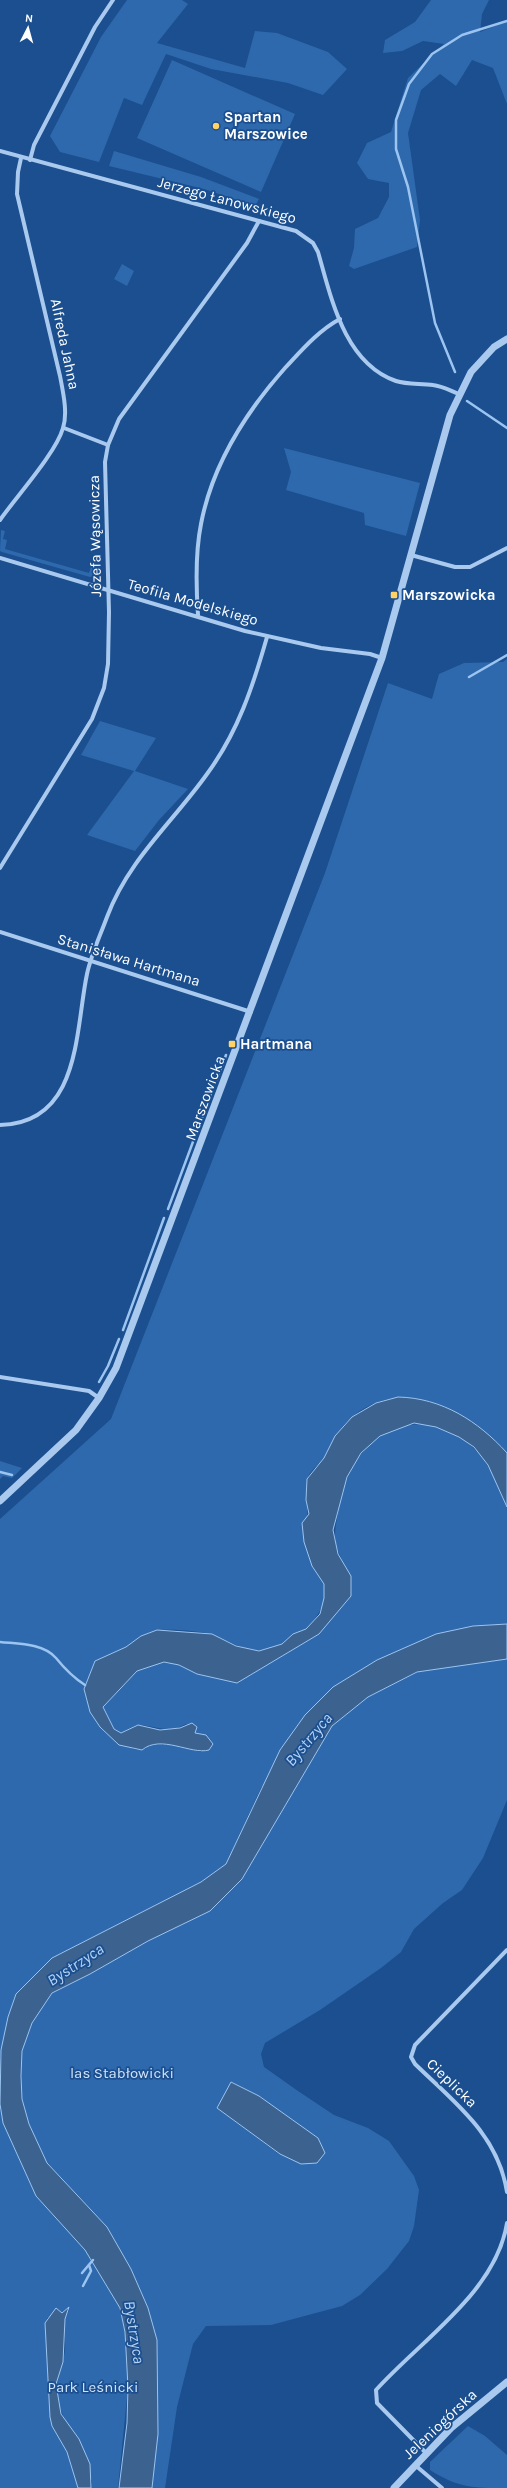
<svg xmlns="http://www.w3.org/2000/svg" width="507" height="2488" viewBox="0 0 507 2488" font-family="Karla,sans-serif">
<style>
.green{fill:#2e69ad;fill-rule:evenodd}
.water{fill:#3c6290;stroke:#9cc4f0}
.lines{fill:none;stroke-linecap:round;stroke-linejoin:round}
.stream{stroke:#9cc4f0;stroke-width:2.5}
.minor{stroke:#a9c9ee;stroke-width:4}
.tertiary{stroke:#a9c9ee;stroke-width:7}
.poi-dot{fill:#ffd166;stroke:#1b4f8f;stroke-width:1.5}
.labels{text-anchor:middle;stroke-width:3.5;stroke-linejoin:round;paint-order:stroke}
.poi-label{font-size:15px;font-weight:bold;fill:#fff;stroke:#1b4f8f;text-anchor:start}
.street-label{font-size:15px;fill:#fff;stroke:#1b4f8f}
.park-label{font-size:15px;fill:#cfe3fa;stroke:#1b4f8f}
.water-label{font-size:16px;font-style:italic;fill:#b5d3f5;stroke:#1b4f8f}
</style>
<rect width="100%" height="100%" fill="#1b4f8f"/>
<g class="green">
<path d="M127,0H182L188,4L157,43L245,68L255,31L277,33L328,52L347,69L323,95L288,83L211,69L166,54L142,105L124,98L99,162L60,152L50,136L101,37Z"/>
<path d="M431,0H489L482,14L480,32L507,21V104L493,68L472,60L456,86L440,74L421,90L408,133L420,220L417,247L354,269L349,266L354,248L355,229L378,218L389,197V183L368,179L357,163L367,143L391,132L408,78L444,44L423,41L402,51L383,53L385,40L415,22Z"/>
<path d="M172,60L295,114L261,192L137,138Z"/>
<path d="M114,151L201,177L259,199L255,206L204,189L109,166Z"/>
<path d="M122,264L134,271L127,286L114,279Z"/>
<path d="M284,448L420,483L406,536L365,525L364,513L286,490L291,472Z"/>
<path d="M1,530L5,531L3,539L7,540L5,549L89,573L92,564L96,565L98,558L100,559V575L90,577L2,552L0,551Z"/>
<path d="M507,659V1453C469,1411 403,1374 352,1417C339,1428 333,1443 325,1457C320,1464 309,1471 307,1480C305,1487 310,1560 312,1566C315,1572 321,1577 323,1582C331,1598 317,1618 307,1628C303,1631 297,1632 293,1635C289,1637 286,1641 283,1643C256,1660 237,1644 213,1635C205,1631 168,1629 159,1630C145,1632 136,1642 125,1648C115,1653 105,1657 95,1661L84,1689L90,1712L100,1727L133,1749L142,1750L149,1745L173,1744L201,1752L195,1733L186,1724C170,1734 156,1726 139,1725C134,1725 126,1731 121,1733L114,1729L103,1707L137,1671L164,1662L179,1665L197,1674L237,1683L319,1634L351,1576C331,1542 333,1539 340,1502C359,1410 455,1396 496,1480C499,1488 506,1500 507,1508C507,1519 507,1531 507,1542C507,1569 507,1596 507,1624L473,1626L377,1660L261,1788L226,1864L201,1882L52,1958L16,1994L8,2017L0,2057V1519L111,1419L325,873L388,683L432,699L439,674L464,663L503,662Z"/>
<path d="M100,721L156,738L135,771L188,789L159,820L135,851L87,835L134,771L81,755Z"/>
<path d="M0,1461L22,1468L12,1478L3,1476L0,1479Z"/>
<path d="M507,1659V1800L483,1858L462,1890L443,1903L414,1929L401,1952L381,1968L320,2010L265,2043L261,2054L264,2067L298,2091L334,2115L368,2128L389,2141L414,2176L419,2190L414,2226L409,2241L387,2269L360,2295L342,2306L271,2325L206,2326L193,2344L177,2407L165,2488H152L158,2434L157,2340L148,2308L131,2269L107,2227L47,2163L29,2124L22,2099L21,2076L22,2051L32,2023L52,1993L90,1974L148,1941L242,1879L332,1726L368,1697L420,1671ZM232,2082L259,2096L318,2138L279,2154L217,2108Z"/>
<path d="M0,2104L3,2123L36,2196L85,2250L120,2308L125,2332L128,2387L118,2488H91L92,2481C82,2458 54,2406 56,2383C57,2372 64,2362 65,2350C66,2337 61,2320 70,2309C65,2313 55,2315 47,2318L50,2417L52,2426L67,2452L78,2488H0Z"/>
<path d="M468,2426L485,2436L507,2455V2488C471,2488 459,2488 430,2470V2462Z"/>
</g>
<g class="water">
<path d="M398,1397C442,1398 478,1421 507,1453V1507L488,1465L474,1447L459,1437L436,1427L414,1423L380,1436L361,1453L347,1477L333,1530L338,1554L351,1576V1596L319,1634L237,1683L197,1674L179,1665L164,1662L137,1671L103,1707L114,1729L121,1733L138,1725L160,1730L180,1728L192,1723L197,1727L195,1733L206,1735L213,1744L209,1750C191,1755 161,1734 142,1750L119,1745L100,1727L90,1712L84,1689L95,1661L126,1647L141,1636L157,1630L212,1634L236,1646L259,1651L282,1644L293,1634L306,1629L320,1614L324,1598V1584L312,1566L304,1542L302,1523L309,1514L306,1500L307,1479L324,1458L335,1436L352,1417L376,1403Z"/>
<path d="M507,1624V1659L417,1672L368,1697L332,1726L242,1879L210,1911L148,1941L90,1974L52,1993L32,2023L22,2051L21,2076L22,2099L29,2124L47,2163L107,2227L131,2269L148,2308L157,2340L158,2434L152,2488H119L127,2423L128,2387L125,2332L120,2308L85,2250L36,2196L3,2123L0,2104L1,2050L8,2017L16,1994L52,1958L201,1882L226,1864L280,1750L305,1715L333,1687L377,1660L436,1634L473,1626Z"/>
<path d="M231,2082L259,2096L318,2138L325,2153L317,2163L301,2164L280,2154L217,2108Z"/>
<path d="M69,2307L65,2319L63,2362L56,2384L61,2414L79,2439L90,2464L91,2488H78L67,2452L52,2426L50,2417L45,2323L56,2308L62,2313Z"/>
</g>
<g class="lines">
<g class="stream">
<path d="M455,372L435,323L408,187L396,149V120L409,84L432,54L462,35L507,21"/>
<path d="M467,401L507,428"/>
<path d="M469,677L507,655"/>
<path d="M217,1079L226,1055"/>
<path d="M168,1209L213,1088"/>
<path d="M123,1330L164,1218"/>
<path d="M99,1382L108,1366L119,1339"/>
<path d="M0,1472L12,1475"/>
<path d="M0,1642C18,1644 43,1643 56,1658C64,1668 74,1678 85,1685"/>
<path d="M82,2273L93,2260"/>
<path d="M83,2286L91,2271L89,2265"/>
</g>
<g class="minor">
<path d="M0,151L296,231L313,243L318,252C331,297 344,363 396,381C408,385 421,383 433,385C442,386 451,391 459,394"/>
<path d="M30,160L34,145L95,27L113,0"/>
<path d="M64,428L108,445"/>
<path d="M0,520C16,497 56,453 63,428C68,413 63,392 60,376L17,194L18,172L21,158"/>
<path d="M411,555L455,567H470L507,548"/>
<path d="M0,558L245,631L321,648L370,654L382,658"/>
<path d="M198,615C196,586 195,554 201,524C212,466 246,412 285,368C301,351 319,330 340,319"/>
<path d="M0,868L92,719L104,688L108,664L109,612L105,462L108,445L119,419L247,243L259,221"/>
<path d="M0,932L251,1012"/>
<path d="M0,1125C81,1123 75,1031 87,974C91,955 100,936 107,917C128,860 173,822 207,774C238,732 253,686 267,637"/>
<path d="M0,1377L89,1391L99,1398"/>
<path d="M507,1950L415,2045L411,2057L415,2064C454,2102 498,2134 507,2192"/>
<path d="M426,2453L377,2403L376,2390C421,2340 496,2292 507,2223"/>
<path d="M415,2465L442,2488"/>
</g>
<g class="tertiary">
<path d="M0,1501L76,1430L99,1398L116,1368L382,658L450,415L471,372L494,347L507,339"/>
<path d="M394,2488L451,2428L507,2382"/>
</g>
</g>
<g class="poi-dot">
<circle cx="216" cy="126" r="4"/>
<rect x="390" y="591" width="8" height="8" rx="2"/>
<rect x="228" y="1040" width="8" height="8" rx="2"/>
</g>
<g class="labels">
<g class="poi-label">
<text x="224" y="122">Spartan<tspan x="224" dy="17">Marszowice</tspan></text>
<text x="402" y="600">Marszowicka</text>
<text x="240" y="1049">Hartmana</text>
</g>
<g class="street-label">
<text transform="translate(227 200) rotate(15)" y="5">Jerzego Łanowskiego</text>
<text transform="translate(65 344) rotate(78)" y="5">Alfreda Jahna</text>
<text transform="translate(95 536) rotate(-91)" y="5">Józefa Wąsowicza</text>
<text transform="translate(193 602) rotate(16)" y="5">Teofila Modelskiego</text>
<text transform="translate(129 960) rotate(17)" y="5">Stanisława Hartmana</text>
<text transform="translate(205 1098) rotate(-70)" y="5">Marszowicka</text>
<text transform="translate(452 2083) rotate(44)" y="5">Cieplicka</text>
<text transform="translate(440 2424) rotate(-43)" y="5">Jeleniogórska</text>
</g>
<g class="park-label">
<text x="122" y="2078">las Stabłowicki</text>
<text x="93" y="2392">Park Leśnicki</text>
</g>
<g class="water-label">
<text transform="translate(308 1739) rotate(-50)" y="6">Bystrzyca</text>
<text transform="translate(75 1964) rotate(-33)" y="6">Bystrzyca</text>
<text transform="translate(135 2332) rotate(81)" y="6">Bystrzyca</text>
</g>
</g>
<g transform="translate(28 28) rotate(6)" stroke="#1b4f8f" stroke-width="3" paint-order="stroke">
<path d="M0-3L7 15L0 10L-7 15Z" fill="#ffffff"/>
<text y="-6" font-size="11" font-weight="bold" text-anchor="middle" fill="#ffffff">N</text>
</g>
</svg>
